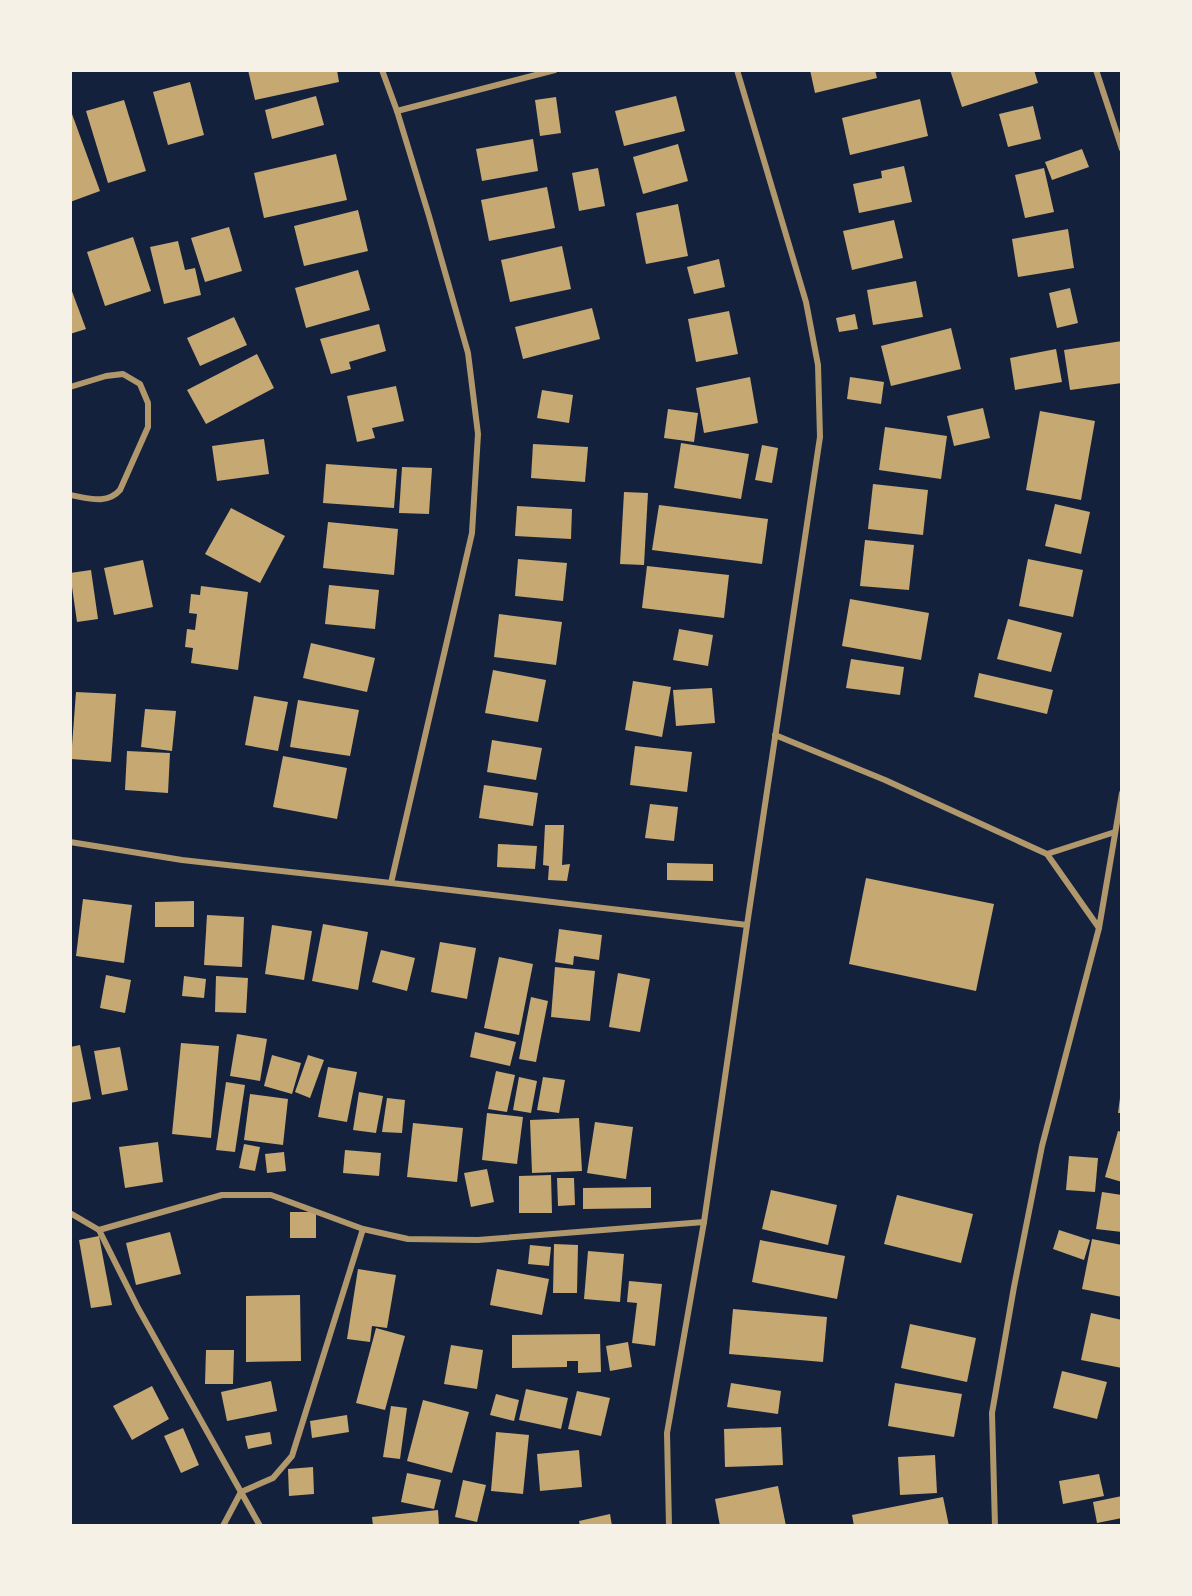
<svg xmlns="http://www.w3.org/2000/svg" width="1192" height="1596" viewBox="0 0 1192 1596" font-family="'Space Grotesk',sans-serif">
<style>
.building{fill:#c6a872}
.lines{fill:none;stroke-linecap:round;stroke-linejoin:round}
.minor{stroke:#b1986c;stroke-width:6}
</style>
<rect width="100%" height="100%" fill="#14213d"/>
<g class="building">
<path d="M248,70H337L339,82L255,100Z"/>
<path d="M810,70H875L877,78L815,93Z"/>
<path d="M950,70H1034L1038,83L962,107Z"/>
<path d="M190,82L204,135L168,145L153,92Z"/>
<path d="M316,96L324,125L272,139L265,110Z"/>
<path d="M676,96L685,131L624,146L615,111Z"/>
<path d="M556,97L561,133L540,136L535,100Z"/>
<path d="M920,99L928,136L850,155L842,118Z"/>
<path d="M124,100L146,171L108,183L86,111Z"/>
<path d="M1033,106L1041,139L1008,147L999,114Z"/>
<path d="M72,114L100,191L70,202V115Z"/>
<path d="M533,139L538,171L482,181L476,149Z"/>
<path d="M678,144L688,181L643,194L633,157Z"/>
<path d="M1082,149L1089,167L1052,180L1045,162Z"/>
<path d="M336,154L347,200L264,218L254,173Z"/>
<path d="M904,166L912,202L859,213L853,184L882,178L881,171Z"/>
<path d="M598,168L605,206L579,211L572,173Z"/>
<path d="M1044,168L1054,212L1025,218L1015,175Z"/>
<path d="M547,187L555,228L489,241L481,200Z"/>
<path d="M678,204L688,256L646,264L636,213Z"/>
<path d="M358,210L368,251L304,266L294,226Z"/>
<path d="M894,220L903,258L852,270L843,231Z"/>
<path d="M229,227L242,271L205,282L191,238Z"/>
<path d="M1068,229L1074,268L1018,277L1012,239Z"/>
<path d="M133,237L151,291L105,306L87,252Z"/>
<path d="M178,241L185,270L195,268L201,295L164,304L150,247Z"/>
<path d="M562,246L571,289L510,302L501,260Z"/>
<path d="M719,259L725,287L694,294L687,267Z"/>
<path d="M358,270L370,310L306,328L295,288Z"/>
<path d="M916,281L923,317L873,325L867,290Z"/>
<path d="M70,286L86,329L70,334Z"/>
<path d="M1070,288L1078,323L1057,328L1049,293Z"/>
<path d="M592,308L600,339L523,359L515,327Z"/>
<path d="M729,311L738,354L696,362L688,319Z"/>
<path d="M855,314L858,329L839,332L836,318Z"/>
<path d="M234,317L247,345L200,366L187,338Z"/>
<path d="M379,324L386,351L349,362L351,369L331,374L320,339Z"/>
<path d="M951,328L961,369L891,386L881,346Z"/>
<path d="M1122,341V383L1070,390L1064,350Z"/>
<path d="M1056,349L1062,382L1015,390L1010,358Z"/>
<path d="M257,354L274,388L206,424L187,390Z"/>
<path d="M750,377L758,423L704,433L696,388Z"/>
<path d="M850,377L884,382L881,404L847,399Z"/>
<path d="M396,386L404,421L372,428L375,438L357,442L347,396Z"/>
<path d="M542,390L573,395L569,423L537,418Z"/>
<path d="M983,408L990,438L954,446L947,416Z"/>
<path d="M668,409L698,413L694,442L664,438Z"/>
<path d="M1040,411L1095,421L1081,500L1026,490Z"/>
<path d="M885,427L947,436L941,479L879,470Z"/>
<path d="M264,439L269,474L217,481L212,446Z"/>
<path d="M681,443L749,454L741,499L674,488Z"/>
<path d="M533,444L588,447L585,482L531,478Z"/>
<path d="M762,445L778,448L772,483L755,480Z"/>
<path d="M326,464L397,469L394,508L323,503Z"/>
<path d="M402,467L432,468L429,514L399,513Z"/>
<path d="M873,484L928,490L923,535L868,529Z"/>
<path d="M624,492L648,493L644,565L620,564Z"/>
<path d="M1055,504L1090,512L1081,554L1045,546Z"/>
<path d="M659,505L768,519L762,564L652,550Z"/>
<path d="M517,506L572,509L571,539L515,536Z"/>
<path d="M231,508L285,536L260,583L205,554Z"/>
<path d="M328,522L398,529L394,575L323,568Z"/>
<path d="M865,540L914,545L909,590L860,586Z"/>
<path d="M518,559L567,563L563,601L515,596Z"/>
<path d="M1028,559L1083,570L1073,617L1019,606Z"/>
<path d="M143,560L153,607L114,615L104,568Z"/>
<path d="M647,566L729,575L724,618L642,608Z"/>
<path d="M91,570L98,619L77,622L70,573Z"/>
<path d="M329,585L379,590L375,629L325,624Z"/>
<path d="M201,586L248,592L238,670L191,663L193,648L185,647L187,629L195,630L197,614L189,613L191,594L200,595Z"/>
<path d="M850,599L929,613L921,660L842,646Z"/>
<path d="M499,614L562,622L556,665L494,657Z"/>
<path d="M1008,619L1062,633L1051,672L997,659Z"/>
<path d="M679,629L713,635L708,666L673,660Z"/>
<path d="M311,643L375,658L367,692L303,678Z"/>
<path d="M851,659L904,667L900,695L846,688Z"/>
<path d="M493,670L546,680L538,722L485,713Z"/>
<path d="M979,673L1053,690L1047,714L974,697Z"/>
<path d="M633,681L671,687L662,737L625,730Z"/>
<path d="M712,688L715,723L676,726L673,690Z"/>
<path d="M76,692L116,694L111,762L71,759Z"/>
<path d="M254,696L288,702L278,751L245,745Z"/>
<path d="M298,700L359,710L350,756L290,747Z"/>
<path d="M145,709L176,711L172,751L141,747Z"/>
<path d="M492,740L542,748L536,780L487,772Z"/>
<path d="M635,746L692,752L687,792L630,785Z"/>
<path d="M127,751L170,753L168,793L125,790Z"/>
<path d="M283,756L347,768L337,819L273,807Z"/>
<path d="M484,785L538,793L533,826L479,818Z"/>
<path d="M650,804L678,807L674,841L645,838Z"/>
<path d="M545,825H564L562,865L570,864L567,881L548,880L549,866L543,865Z"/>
<path d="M498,844L537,846L535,869L497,867Z"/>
<path d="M667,863L713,864V881L667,880Z"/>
<path d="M866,878L994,904L976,991L849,964Z"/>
<path d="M83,899L132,905L124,963L76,956Z"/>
<path d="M194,901V927H155V902Z"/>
<path d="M207,915L244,917L242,967L204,965Z"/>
<path d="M323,924L368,932L358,990L312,981Z"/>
<path d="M272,925L312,931L304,980L265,974Z"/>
<path d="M559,929L602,935L599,960L574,956L573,965L555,962Z"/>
<path d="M440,942L476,948L467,999L431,992Z"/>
<path d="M381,950L415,958L407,991L372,982Z"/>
<path d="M499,957L533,964L519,1035L484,1028Z"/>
<path d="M555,967L595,971L590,1021L551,1017Z"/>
<path d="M618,973L650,979L640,1032L609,1027Z"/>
<path d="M106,975L131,980L125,1013L100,1008Z"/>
<path d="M184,976L206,979L204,998L182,996Z"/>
<path d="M216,976L248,978L246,1013L215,1012Z"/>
<path d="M531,997L548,1001L536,1062L519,1059Z"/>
<path d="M475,1032L516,1042L510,1066L470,1057Z"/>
<path d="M237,1034L267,1039L260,1081L230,1076Z"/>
<path d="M181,1043L219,1046L211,1138L172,1134Z"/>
<path d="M80,1045L91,1099L70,1103V1047Z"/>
<path d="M120,1047L128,1090L102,1095L94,1051Z"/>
<path d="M272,1055L301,1063L292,1094L264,1086Z"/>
<path d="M308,1055L324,1060L310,1098L295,1092Z"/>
<path d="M328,1067L357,1072L347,1122L318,1117Z"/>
<path d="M496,1071L515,1075L507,1112L488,1109Z"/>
<path d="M519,1077L537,1081L531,1113L513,1110Z"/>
<path d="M543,1077L565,1080L559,1113L537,1110Z"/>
<path d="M226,1082L245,1085L235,1152L216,1150Z"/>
<path d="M359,1092L383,1096L376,1133L353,1130Z"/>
<path d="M250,1094L288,1099L283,1145L244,1140Z"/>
<path d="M387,1098L405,1100L402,1133L382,1132Z"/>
<path d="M1120,1098L1122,1099V1113H1118Z"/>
<path d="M487,1113L523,1117L517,1164L482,1160Z"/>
<path d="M579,1118L582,1171L532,1173L530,1120Z"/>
<path d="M595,1122L633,1127L626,1179L587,1173Z"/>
<path d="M413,1123L463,1128L457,1182L407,1177Z"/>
<path d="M1118,1131L1122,1132V1182L1105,1177Z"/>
<path d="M158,1142L163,1182L125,1188L119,1147Z"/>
<path d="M244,1144L260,1147L255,1171L239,1168Z"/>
<path d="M345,1150L381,1153L379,1176L343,1173Z"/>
<path d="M284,1152L286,1171L267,1173L265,1154Z"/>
<path d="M1069,1156L1098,1158L1095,1192L1066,1190Z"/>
<path d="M487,1169L494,1202L471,1207L464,1173Z"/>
<path d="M551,1175L552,1213H519V1176Z"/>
<path d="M557,1178H574L575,1205L558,1206Z"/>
<path d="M651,1187V1208L583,1209V1188Z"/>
<path d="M771,1190L837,1205L828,1245L762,1229Z"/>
<path d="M1102,1192L1122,1195V1232L1096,1229Z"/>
<path d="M897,1195L973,1214L961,1263L884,1244Z"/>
<rect x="290" y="1212" width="26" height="26"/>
<path d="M1059,1230L1090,1240L1084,1260L1053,1249Z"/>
<path d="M170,1232L181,1274L136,1285L126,1243Z"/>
<path d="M99,1236L112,1305L91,1308L79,1240Z"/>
<path d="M1092,1239L1122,1245V1297L1082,1289Z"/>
<path d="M760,1240L845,1256L837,1299L752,1282Z"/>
<path d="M554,1244L578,1245L577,1293H553Z"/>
<path d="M530,1245L551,1247L549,1266L528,1264Z"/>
<path d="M588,1251L624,1254L620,1302L584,1299Z"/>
<path d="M358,1269L396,1275L387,1328L372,1326L370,1342L347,1339Z"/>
<path d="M497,1269L549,1279L542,1315L490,1305Z"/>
<path d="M629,1281L662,1284L655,1346L632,1343L637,1303L627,1302Z"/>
<path d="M300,1295L301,1361L246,1362V1296Z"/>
<path d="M733,1309L827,1317L823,1362L729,1354Z"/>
<path d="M1091,1313L1122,1320V1368L1081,1360Z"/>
<path d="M910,1324L976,1338L967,1382L901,1368Z"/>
<path d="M376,1328L405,1336L385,1410L356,1403Z"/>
<path d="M600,1334L601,1372L578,1373V1361H567V1367L512,1368V1335Z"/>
<path d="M628,1342L632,1367L610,1371L606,1346Z"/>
<path d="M451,1345L483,1350L477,1389L444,1384Z"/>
<path d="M206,1350H234L233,1384H205Z"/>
<path d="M1062,1371L1107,1382L1097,1419L1053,1408Z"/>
<path d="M271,1381L277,1411L227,1421L221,1392Z"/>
<path d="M731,1383L781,1391L778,1414L727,1407Z"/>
<path d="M895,1383L962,1394L954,1437L888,1426Z"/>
<path d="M152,1386L169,1419L132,1440L113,1406Z"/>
<path d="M526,1389L568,1398L561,1429L519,1420Z"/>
<path d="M577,1391L610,1398L601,1436L568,1429Z"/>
<path d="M496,1394L519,1400L514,1421L490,1415Z"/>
<path d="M423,1400L469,1412L452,1473L407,1461Z"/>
<path d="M391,1406L407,1408L400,1459L383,1457Z"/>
<path d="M347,1415L349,1432L312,1438L310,1421Z"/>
<path d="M781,1427L783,1465L725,1467L724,1429Z"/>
<path d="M183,1428L199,1465L181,1473L164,1436Z"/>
<path d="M270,1432L272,1444L248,1449L245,1436Z"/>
<path d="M496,1432L529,1435L523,1494L491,1491Z"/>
<path d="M579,1450L582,1487L540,1491L537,1454Z"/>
<path d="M935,1455L937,1493L900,1495L898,1457Z"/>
<path d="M313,1467L314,1494L289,1496L288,1469Z"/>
<path d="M407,1473L441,1480L434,1509L401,1502Z"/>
<path d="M1099,1474L1104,1496L1063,1504L1059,1481Z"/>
<path d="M463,1480L486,1485L477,1522L455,1517Z"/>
<path d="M778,1486L786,1526H720L715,1499Z"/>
<path d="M1122,1496V1518L1097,1523L1093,1502Z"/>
<path d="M943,1497L949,1526H854L852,1515Z"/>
<path d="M438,1510L439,1526H373L372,1517Z"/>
<path d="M610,1514L612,1526H580L579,1521Z"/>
</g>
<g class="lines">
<g class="minor">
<path d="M382,70L397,111L429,216L468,353L478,434L472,533L391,883L747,925L704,1222L667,1433L669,1526"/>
<path d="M737,70L806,302L818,365L820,437L747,925"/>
<path d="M1096,70L1122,149"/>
<path d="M397,111L555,70"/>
<path d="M70,387L106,376L123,374L140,384L148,403V427L120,490C107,505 88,498 70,495"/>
<path d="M775,735L885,780L1047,854L1099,928L1122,793"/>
<path d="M70,842L182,860L391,883"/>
<path d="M1047,854L1115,832"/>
<path d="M70,1213L99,1230L138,1308L260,1526"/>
<path d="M99,1230L222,1195H271L363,1229L408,1239L478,1240L704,1222"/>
<path d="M223,1526L241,1492L273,1478L292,1456L363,1229"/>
<path d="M995,1526L992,1413L1014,1287L1042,1146L1099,928"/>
</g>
</g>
<rect width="1192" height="1596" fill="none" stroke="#f6f1e7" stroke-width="144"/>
</svg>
